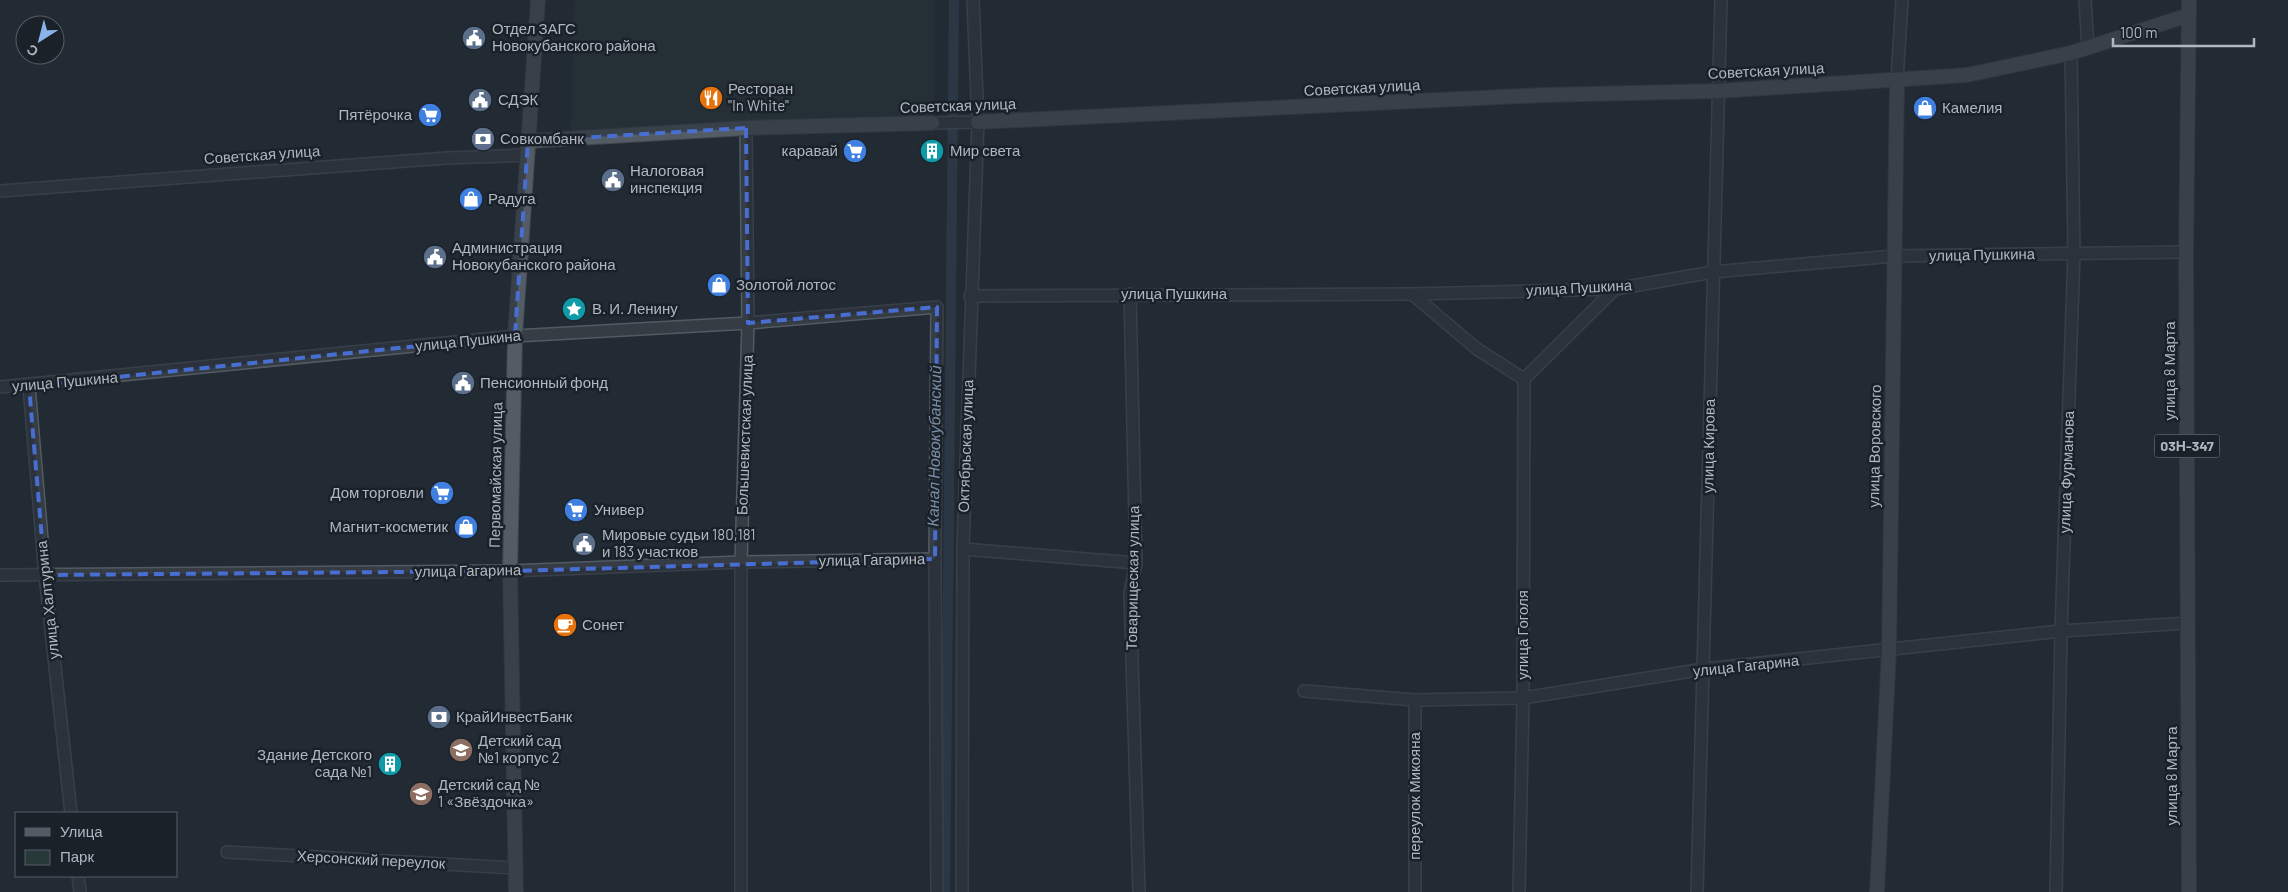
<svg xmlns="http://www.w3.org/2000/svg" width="2288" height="892" viewBox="0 0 2288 892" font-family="Barlow,sans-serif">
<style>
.green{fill:#283939}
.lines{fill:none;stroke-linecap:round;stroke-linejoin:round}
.canal{stroke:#39485b;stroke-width:10}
.minor-casing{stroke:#525a62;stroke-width:14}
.major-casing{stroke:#3e454e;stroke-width:16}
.minor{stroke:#353c44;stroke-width:11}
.major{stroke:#535b64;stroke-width:14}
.marked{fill:none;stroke:#496ed1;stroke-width:4;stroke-dasharray:10 6;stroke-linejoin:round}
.labels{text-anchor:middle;stroke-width:5;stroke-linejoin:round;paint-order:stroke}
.shield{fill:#1a2129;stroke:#828a93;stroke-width:1}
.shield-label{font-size:14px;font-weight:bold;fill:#afb7c1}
.poi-label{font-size:15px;fill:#afb7c1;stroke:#1a2129;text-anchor:start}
.street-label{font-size:15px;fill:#afb7c1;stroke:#1a2129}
.water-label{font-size:16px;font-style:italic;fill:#7b8ea7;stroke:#1a2129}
</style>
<rect width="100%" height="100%" fill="#222a34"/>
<path class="green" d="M574,0H935L934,115L571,133Z"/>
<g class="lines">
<path class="canal" d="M945,892L954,0"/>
<g class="minor-casing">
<g id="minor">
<path d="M2085,0L2088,47"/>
<path d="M1897,80L1902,0"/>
<path d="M932,123L978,122"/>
<path d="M0,191L447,158L527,155"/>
<path d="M1130,294L1136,563L1130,593L1139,892"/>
<path d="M1412,294L1477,349L1524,379L1523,698L1519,892"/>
<path d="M970,296L1412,294L1615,289L1713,272L1894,256L2186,252"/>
<path d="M1524,379L1615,289"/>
<path d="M29,386L45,575L71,813"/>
<path d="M0,387L515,336L748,323L937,307L935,559L937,892"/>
<path d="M963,549L1136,563"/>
<path d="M0,575L510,571L741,562L935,559"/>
<path d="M1304,691L1415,700L1523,698L1704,669L2061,631L2188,623"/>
<path d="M227,852L515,868"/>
<path d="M78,876L80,892"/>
<path d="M741,892V562L748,323L746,128"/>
<path d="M962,892L963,549L978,122L973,0"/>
<path d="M1415,892V700"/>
<path d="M1697,892L1721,0"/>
<path d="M2056,892L2061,631L2074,253L2071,53"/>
</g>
</g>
<g class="major-casing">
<g id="major">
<path d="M978,122L1544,95L1718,91L1967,75L2071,53L2189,15"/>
<path d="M528,141L746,128L932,123"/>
<path d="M516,892L510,571L515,336L538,0"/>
<path d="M1877,892L1889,650L1897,80"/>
<path d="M2189,892L2186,252L2189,0"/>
</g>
</g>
<use href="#minor" class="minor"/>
<use href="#major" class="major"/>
</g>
<path d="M0 0H2288V892H0ZM746,128L748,323L937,307L935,559L510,571L45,575L29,386L515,336L528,141Z" fill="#222a34" fill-opacity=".55" fill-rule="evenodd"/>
<path class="marked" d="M746,128L748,323L937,307L935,559L510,571L45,575L29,386L515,336L528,141Z"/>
<defs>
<g id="civic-disc" transform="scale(1.25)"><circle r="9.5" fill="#5c6f8a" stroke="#1a2129"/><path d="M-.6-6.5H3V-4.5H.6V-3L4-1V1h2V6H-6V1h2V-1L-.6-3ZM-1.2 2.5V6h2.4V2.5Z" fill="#fff"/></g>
<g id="restaurant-disc" transform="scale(1.25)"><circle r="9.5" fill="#e8710a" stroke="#1a2129"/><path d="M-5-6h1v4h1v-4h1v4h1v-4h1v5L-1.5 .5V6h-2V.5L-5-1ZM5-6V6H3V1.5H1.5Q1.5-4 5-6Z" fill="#fff"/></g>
<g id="shop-disc" transform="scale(1.25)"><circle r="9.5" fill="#3f7fe0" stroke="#1a2129"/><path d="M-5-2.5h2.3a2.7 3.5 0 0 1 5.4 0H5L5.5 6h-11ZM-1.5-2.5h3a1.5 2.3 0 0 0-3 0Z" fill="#fff"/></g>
<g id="supermarket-disc" transform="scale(1.25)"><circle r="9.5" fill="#3f7fe0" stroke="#1a2129"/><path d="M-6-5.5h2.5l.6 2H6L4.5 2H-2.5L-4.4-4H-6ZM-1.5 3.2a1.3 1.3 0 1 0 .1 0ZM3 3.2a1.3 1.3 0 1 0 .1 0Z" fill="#fff"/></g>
<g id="bank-disc" transform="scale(1.25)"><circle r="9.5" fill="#5c6f8a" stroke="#1a2129"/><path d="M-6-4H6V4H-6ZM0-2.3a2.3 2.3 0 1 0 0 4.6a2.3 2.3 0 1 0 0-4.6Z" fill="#fff"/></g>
<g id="building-disc" transform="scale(1.25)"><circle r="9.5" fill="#0f9aa8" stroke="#1a2129"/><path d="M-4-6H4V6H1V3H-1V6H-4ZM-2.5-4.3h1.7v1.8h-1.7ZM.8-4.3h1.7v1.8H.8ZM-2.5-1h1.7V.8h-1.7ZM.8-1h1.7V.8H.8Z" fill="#fff"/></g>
<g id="sight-disc" transform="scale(1.25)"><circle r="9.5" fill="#0f9aa8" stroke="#1a2129"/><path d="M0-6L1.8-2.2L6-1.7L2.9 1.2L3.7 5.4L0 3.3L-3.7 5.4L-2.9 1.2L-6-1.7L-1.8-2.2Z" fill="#fff"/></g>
<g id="cafe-disc" transform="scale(1.25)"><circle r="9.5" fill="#e8710a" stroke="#1a2129"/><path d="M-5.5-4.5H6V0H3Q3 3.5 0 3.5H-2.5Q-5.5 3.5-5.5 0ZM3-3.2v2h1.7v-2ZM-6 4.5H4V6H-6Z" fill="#fff"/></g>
<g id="school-disc" transform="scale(1.25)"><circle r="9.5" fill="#8d6e63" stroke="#1a2129"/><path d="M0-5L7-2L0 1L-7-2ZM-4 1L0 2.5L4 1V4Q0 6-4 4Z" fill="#fff"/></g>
</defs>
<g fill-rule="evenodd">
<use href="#civic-disc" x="474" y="38"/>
<use href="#restaurant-disc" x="711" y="98"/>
<use href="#civic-disc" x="480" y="100"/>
<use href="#shop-disc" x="1925" y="108"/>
<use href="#supermarket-disc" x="430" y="115"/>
<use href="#bank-disc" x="483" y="139"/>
<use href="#supermarket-disc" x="855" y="151"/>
<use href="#building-disc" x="932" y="151"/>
<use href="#civic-disc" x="613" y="180"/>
<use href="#shop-disc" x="471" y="199"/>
<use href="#civic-disc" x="435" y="257"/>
<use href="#shop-disc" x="719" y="285"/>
<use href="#sight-disc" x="574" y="309"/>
<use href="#civic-disc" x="463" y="383"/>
<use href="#supermarket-disc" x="442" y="493"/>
<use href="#supermarket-disc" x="576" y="510"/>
<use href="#shop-disc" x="466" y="527"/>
<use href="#civic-disc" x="584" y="544"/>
<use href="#cafe-disc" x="565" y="625"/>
<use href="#bank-disc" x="439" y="717"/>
<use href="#school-disc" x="461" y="750"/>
<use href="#building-disc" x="390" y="764"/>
<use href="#school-disc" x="421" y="794"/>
</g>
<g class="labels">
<rect class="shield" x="2154.5" y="434.5" width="65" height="23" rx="4"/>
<g class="shield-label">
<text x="2187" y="451">03Н-347</text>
</g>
<g class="poi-label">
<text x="492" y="34">Отдел ЗАГС<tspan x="492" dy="17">Новокубанского района</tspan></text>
<text x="728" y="94">Ресторан<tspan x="728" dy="17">"In White"</tspan></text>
<text x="498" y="105">СДЭК</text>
<text x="1942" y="113">Камелия</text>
<text x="412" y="120" text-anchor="end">Пятёрочка</text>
<text x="500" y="144">Совкомбанк</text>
<text x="838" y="156" text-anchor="end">каравай</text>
<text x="950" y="156">Мир света</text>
<text x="630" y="176">Налоговая<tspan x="630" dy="17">инспекция</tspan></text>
<text x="488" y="204">Радуга</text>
<text x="452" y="253">Администрация<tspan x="452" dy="17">Новокубанского района</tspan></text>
<text x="736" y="290">Золотой лотос</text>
<text x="592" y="314">В. И. Ленину</text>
<text x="480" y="388">Пенсионный фонд</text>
<text x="424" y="498" text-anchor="end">Дом торговли</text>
<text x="594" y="515">Универ</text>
<text x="448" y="532" text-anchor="end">Магнит-косметик</text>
<text x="602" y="540">Мировые судьи 180,181<tspan x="602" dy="17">и 183 участков</tspan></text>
<text x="582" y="630">Сонет</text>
<text x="456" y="722">КрайИнвестБанк</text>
<text x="478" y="746">Детский сад<tspan x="478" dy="17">№1 корпус 2</tspan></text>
<text x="372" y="760" text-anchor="end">Здание Детского<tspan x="372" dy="17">сада №1</tspan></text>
<text x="438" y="790">Детский сад №<tspan x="438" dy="17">1 «Звёздочка»</tspan></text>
</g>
<g class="street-label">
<text transform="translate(1766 71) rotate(-3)" y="5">Советская улица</text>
<text transform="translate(1362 88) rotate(-3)" y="5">Советская улица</text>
<text transform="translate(958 106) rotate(-2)" y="5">Советская улица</text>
<text transform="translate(262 155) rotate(-4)" y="5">Советская улица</text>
<text transform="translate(1982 255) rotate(-1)" y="5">улица Пушкина</text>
<text transform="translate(1579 288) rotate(-3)" y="5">улица Пушкина</text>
<text x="1174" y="299">улица Пушкина</text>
<text transform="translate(468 341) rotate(-6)" y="5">улица Пушкина</text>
<text transform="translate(2170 371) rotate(-90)" y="5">улица 8 Марта</text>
<text transform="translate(65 382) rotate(-5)" y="5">улица Пушкина</text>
<text transform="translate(745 435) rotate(-88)" y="5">Большевистская улица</text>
<text transform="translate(966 446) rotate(-88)" y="5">Октябрьская улица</text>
<text transform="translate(1709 446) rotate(-89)" y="5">улица Кирова</text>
<text transform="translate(1875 446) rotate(-89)" y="5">улица Воровского</text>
<text transform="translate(2067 472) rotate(-88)" y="5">улица Фурманова</text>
<text transform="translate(496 475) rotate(-89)" y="5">Первомайская улица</text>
<text transform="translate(872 560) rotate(-1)" y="5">улица Гагарина</text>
<text transform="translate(468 571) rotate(-1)" y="5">улица Гагарина</text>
<text transform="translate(1133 578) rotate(-89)" y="5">Товарищеская улица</text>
<text transform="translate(48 600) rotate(-96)" y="5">улица Халтурина</text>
<text transform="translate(1523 635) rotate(-90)" y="5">улица Гоголя</text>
<text transform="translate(1746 666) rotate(-6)" y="5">улица Гагарина</text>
<text transform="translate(2172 776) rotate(-90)" y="5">улица 8 Марта</text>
<text transform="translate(1415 796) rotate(-90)" y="5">переулок Микояна</text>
<text transform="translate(371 860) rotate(3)" y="5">Херсонский переулок</text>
</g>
<g class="water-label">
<text transform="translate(934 446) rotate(-89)" y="6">Канал Новокубанский</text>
</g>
</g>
<rect x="15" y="812" width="162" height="65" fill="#1a2129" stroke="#565d66"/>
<rect x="25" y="828" width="25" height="8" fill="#535b64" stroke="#565d66"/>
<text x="60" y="837" font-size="15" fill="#afb7c1">Улица</text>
<rect x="25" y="850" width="25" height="15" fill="#283939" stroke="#565d66"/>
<text x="60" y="862" font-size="15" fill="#afb7c1">Парк</text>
<g transform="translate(40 40) rotate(216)"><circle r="24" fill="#1a2129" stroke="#565d66"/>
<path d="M0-4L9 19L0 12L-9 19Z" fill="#8bb3ea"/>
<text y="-8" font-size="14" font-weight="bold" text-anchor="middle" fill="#afb7c1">С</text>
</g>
<path d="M2113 38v8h141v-8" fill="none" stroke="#afb7c1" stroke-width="2.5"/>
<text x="2120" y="38" font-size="15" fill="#afb7c1" stroke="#1a2129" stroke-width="4" paint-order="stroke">100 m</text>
</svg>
